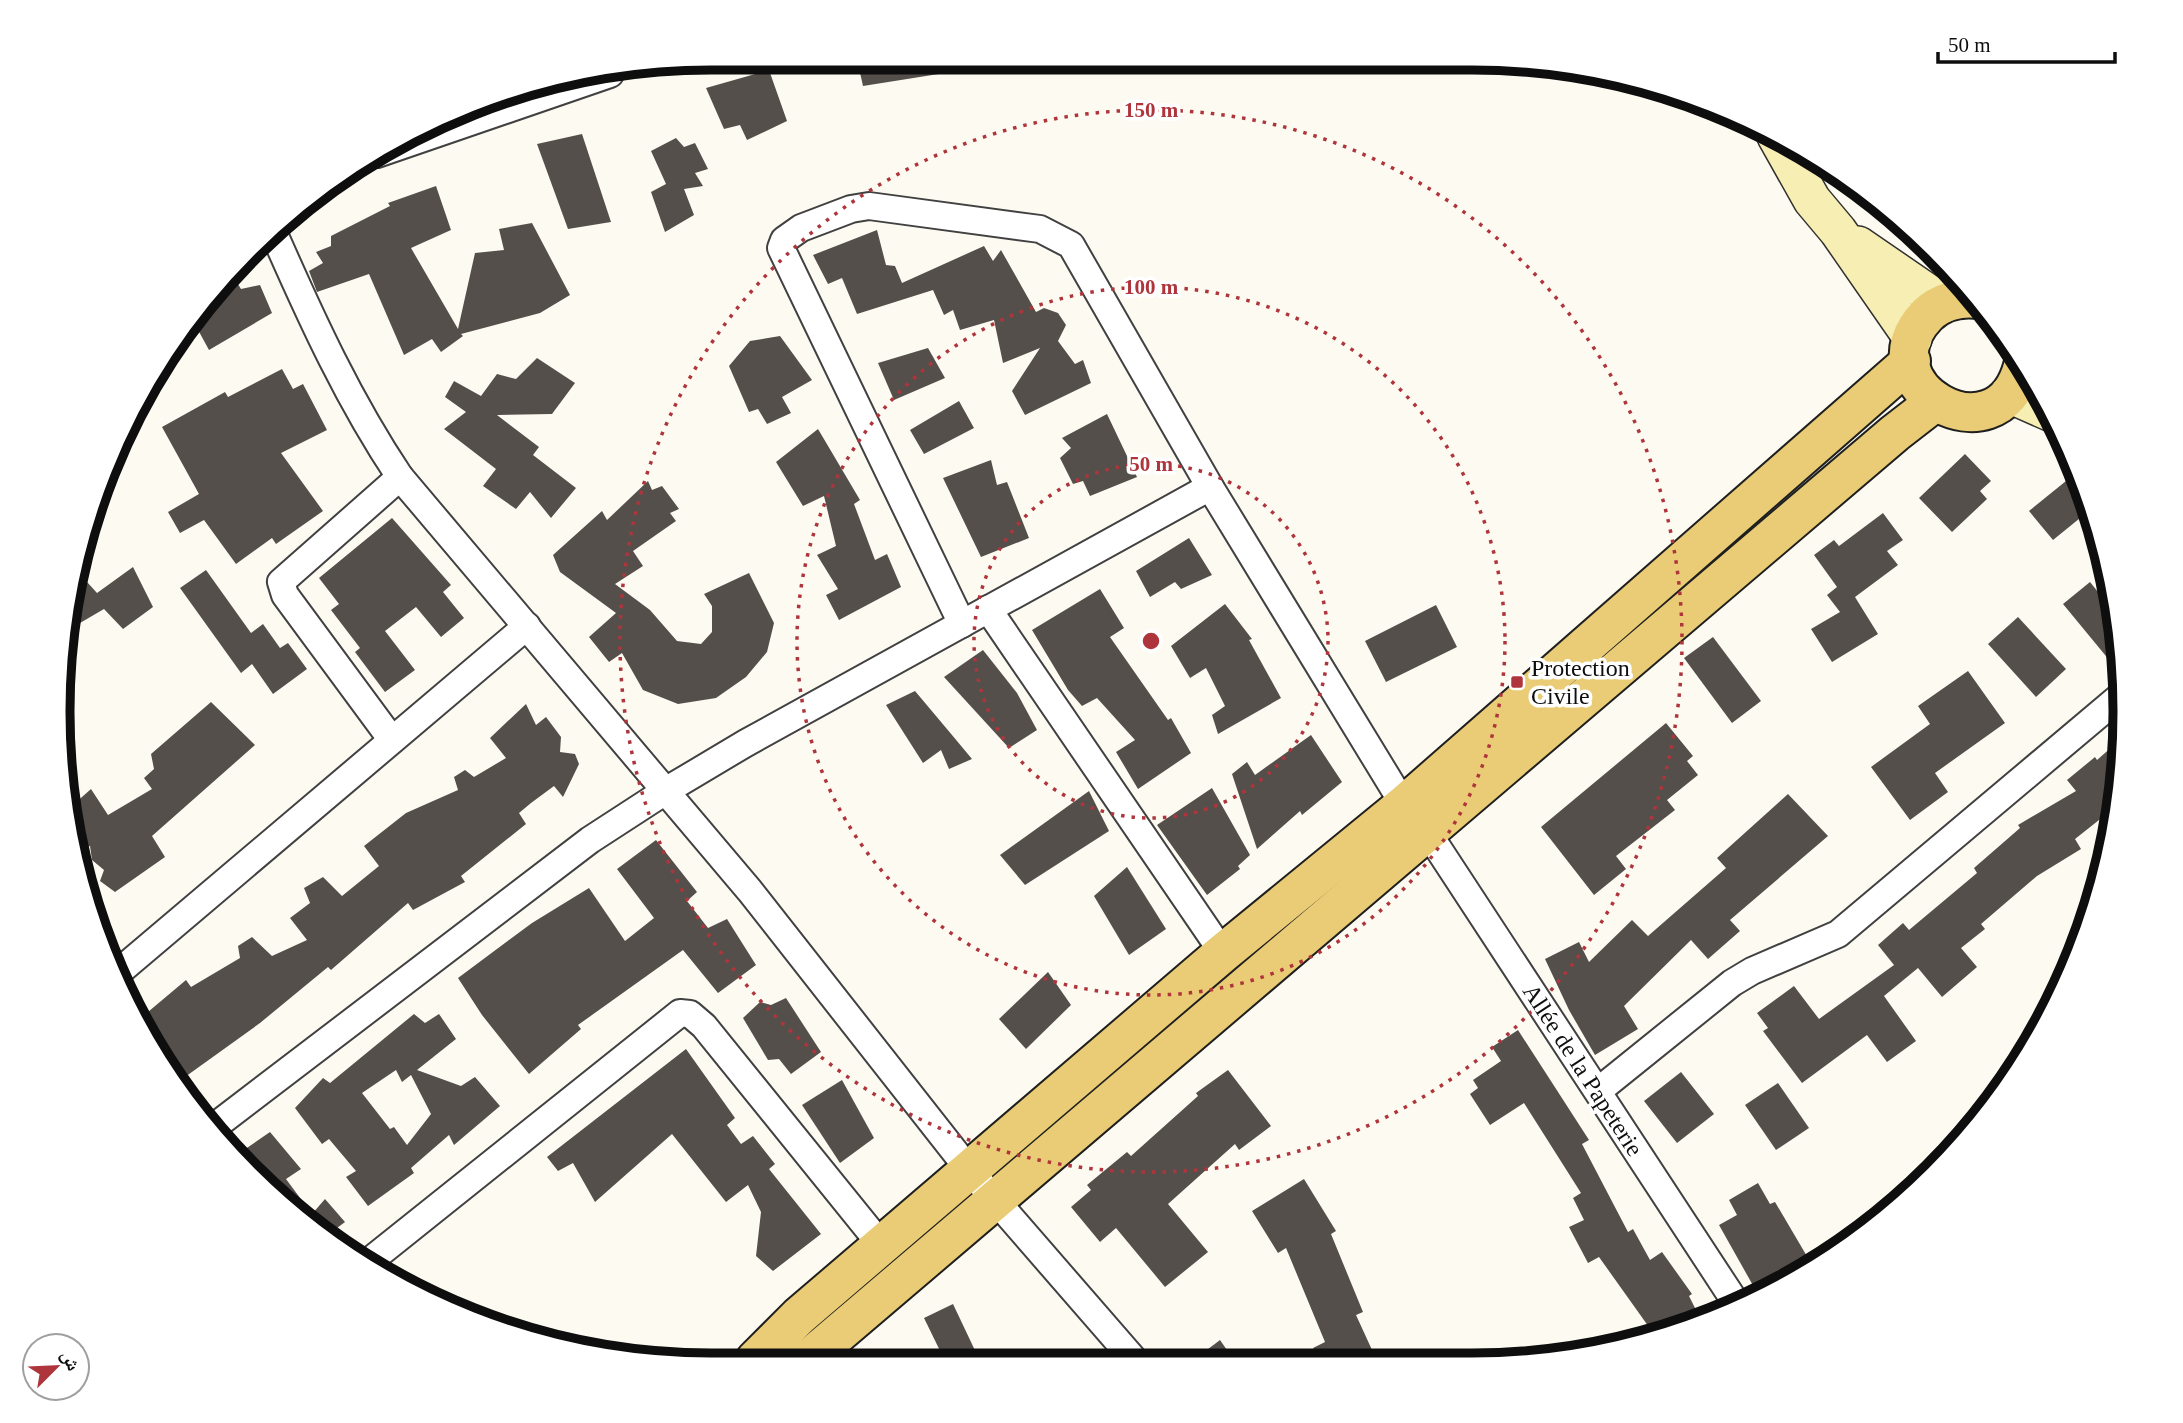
<svg xmlns="http://www.w3.org/2000/svg" width="2183" height="1423" viewBox="0 0 2183 1423" font-family="'Times New Roman','Noto Naskh Arabic',serif">
<style>
.building{fill:#554f4c;fill-rule:evenodd}
.lines{fill:none;stroke-linecap:round;stroke-linejoin:round}
.minor-casing{stroke:#414141;stroke-width:30}
.secondary-casing{stroke:#303030;stroke-width:40}
.primary-casing{stroke:#1f1f1f;stroke-width:42}
.minor{stroke:#fff;stroke-width:26}
.secondary{stroke:#f6eeb3;stroke-width:37}
.primary{stroke:#e9cc75;stroke-width:38}
.ring{fill:none;stroke:#af353c;stroke-width:3.5;stroke-dasharray:3.5 7}
.poi-dot{fill:#af353c;stroke:#fff;stroke-width:2.5}
.labels{text-anchor:middle;stroke-width:7;stroke-linejoin:round;paint-order:stroke}
.poi-label{font-size:24px;fill:#0e0e0e;stroke:#fff;text-anchor:start}
.street-label{font-size:24px;fill:#0e0e0e;stroke:#fff}
.rim{fill:none;stroke:#0e0e0e;stroke-width:9}
.centre{fill:#af353c;stroke:#fff;stroke-width:3.5}
.ring-label{font-size:21px;text-anchor:middle;font-weight:bold;fill:#af353c;stroke:#fff;stroke-width:7;stroke-linejoin:round;paint-order:stroke}
</style>
<rect width="100%" height="100%" fill="#fdfbf1"/>
<g class="building">
<path d="M857,59H964V70L863,86Z"/>
<path d="M769,70L787,121L747,140L740,125L724,129L706,88Z"/>
<path d="M582,134L611,222L568,229L537,144Z"/>
<path d="M676,138L684,147L695,143L708,169L695,173L703,186L684,189L694,215L665,232L651,192L666,184L651,151Z"/>
<path d="M436,186L451,230L411,248L458,329L475,253L504,250L499,229L532,223L570,295L540,313L461,334L463,336L441,352L432,339L404,355L369,274L317,292L309,271L323,263L316,252L331,246V236L390,206L388,203Z"/>
<path d="M877,230L886,265L895,266L902,283L984,246L993,261L1001,250L1036,312L1044,308L1058,313L1066,325L1058,341L1075,364L1083,360L1091,383L1025,415L1012,391L1040,348L1003,363L994,320L960,330L953,310L944,315L933,290L857,314L842,278L828,284L813,255Z"/>
<path d="M233,276L241,289L260,285L272,313L209,350L191,317Z"/>
<path d="M780,336L812,380L782,397L791,413L767,424L758,409L749,412L729,366L750,341Z"/>
<path d="M928,348L945,378L894,400L878,363Z"/>
<path d="M537,358L575,383L552,414L497,415L539,447L533,455L576,488L551,518L530,492L516,509L483,486L496,469L444,429L466,412L445,397L454,381L481,396L497,374L516,379Z"/>
<path d="M282,369L293,389L303,384L327,430L281,453L323,511L276,544L272,538L236,564L204,520L180,533L168,512L199,494L162,427L225,392L228,397Z"/>
<path d="M959,401L974,428L924,454L910,430Z"/>
<path d="M1107,414L1137,477L1090,496L1083,481L1073,484L1060,458L1071,448L1062,438Z"/>
<path d="M818,429L860,500L854,504L875,560L887,554L901,587L839,620L826,595L838,589L817,555L836,546L824,496L803,506L776,462Z"/>
<path d="M1965,454L1991,481L1980,491L1987,499L1952,532L1919,498Z"/>
<path d="M991,460L997,485L1007,482L1029,538L981,557L943,478Z"/>
<path d="M648,481L652,490L662,486L679,509L670,513L676,521L633,551L643,566L615,584L650,610L677,641L701,644L712,632V606L704,594L749,573L774,623L767,652L746,677L716,698L678,704L643,690L622,653L609,662L589,637L616,613L560,572L553,555L602,511L607,520Z"/>
<path d="M2066,481L2090,510L2053,540L2029,511Z"/>
<path d="M1883,513L1903,540L1887,551L1898,565L1855,597L1878,634L1832,662L1811,629L1840,612L1827,595L1837,587L1814,555L1834,540L1839,546Z"/>
<path d="M392,518L451,585L443,592L464,618L441,637L416,607L385,631L415,670L385,692L355,652L360,648L331,610L339,604L319,578Z"/>
<path d="M1189,538L1212,575L1181,589L1175,582L1150,597L1136,571Z"/>
<path d="M133,567L153,607L123,629L104,609L68,630L70,612L75,609L72,605L78,572L97,593Z"/>
<path d="M206,570L251,633L263,624L280,648L288,643L307,669L273,694L252,664L241,673L180,588Z"/>
<path d="M2090,582L2114,612L2121,652L2110,661L2063,604Z"/>
<path d="M1100,589L1124,628L1110,637L1168,720L1171,718L1191,753L1138,789L1116,752L1135,740L1097,698L1082,706L1068,690L1032,630Z"/>
<path d="M1225,604L1252,639L1249,640L1281,698L1218,734L1212,715L1225,706L1206,668L1190,678L1171,646Z"/>
<path d="M1436,605L1457,647L1386,682L1365,641Z"/>
<path d="M2018,617L2066,669L2036,697L1988,644Z"/>
<path d="M1713,637L1761,701L1732,723L1684,658Z"/>
<path d="M983,650L1017,693L1037,730L1009,748L944,677Z"/>
<path d="M1968,671L2005,723L1935,773L1948,792L1910,820L1871,767L1930,724L1918,706Z"/>
<path d="M915,691L952,735L972,759L949,769L941,750L923,763L886,705Z"/>
<path d="M211,702L255,745L152,836L165,857L115,892L100,881L104,870L92,860L90,846L77,850L73,805L91,789L108,815L152,789L144,778L154,769L151,754Z"/>
<path d="M526,704L536,725L546,717L561,737L560,752L575,754L579,764L563,797L554,786L531,803L519,813L526,824L461,876L465,882L413,910L408,903L331,970L328,967L260,1023L178,1082L161,1059L142,1017L186,980L191,987L240,958L238,946L252,937L272,956L307,940L290,918L310,903L304,888L323,877L342,896L379,866L364,846L406,813L458,790L454,777L465,770L474,777L506,758L490,738Z"/>
<path d="M1666,723L1693,756L1687,761L1698,775L1667,800L1675,810L1616,856L1626,869L1594,895L1541,827Z"/>
<path d="M1311,735L1342,782L1302,815L1300,811L1257,849L1232,774L1247,762L1255,775Z"/>
<path d="M2122,738L2118,805L2075,839L2081,849L2037,876L1981,924L1985,929L1961,948L1977,967L1942,997L1918,968L1884,996L1916,1041L1887,1062L1867,1035L1802,1083L1763,1031L1768,1028L1757,1013L1794,986L1819,1019L1894,965L1878,945L1903,923L1909,930L1977,873L1974,868L2020,828L2018,825L2076,791L2067,780L2095,757L2097,760Z"/>
<path d="M1212,788L1250,855L1238,866L1240,869L1207,895L1157,825Z"/>
<path d="M1089,791L1109,831L1025,885L1000,855Z"/>
<path d="M1788,794L1828,836L1730,920L1740,931L1708,959L1691,940L1624,1006L1638,1029L1595,1055L1569,1010L1545,959L1579,942L1589,962L1632,920L1648,936L1726,868L1717,858Z"/>
<path d="M656,840L697,892L687,901L708,928L727,919L756,965L718,993L683,950L578,1025L581,1029L529,1074L482,1015L458,978L532,923L589,888L625,941L654,918L617,869Z"/>
<path d="M1127,867L1166,929L1129,955L1094,896Z"/>
<path d="M1048,972L1071,1005L1026,1049L999,1019Z"/>
<path d="M786,998L821,1052L791,1074L779,1059L768,1060L743,1018L760,1002L771,1005Z"/>
<path d="M414,1014L425,1023L439,1014L456,1039L417,1070L461,1086L475,1077L500,1106L454,1145L449,1135L411,1168L414,1173L368,1206L346,1177L356,1171L329,1139L322,1144L295,1108L323,1078L330,1083ZM396,1070L402,1082L411,1075L431,1114L407,1145L394,1127L390,1129L362,1093Z"/>
<path d="M1518,1030L1589,1140L1582,1144L1628,1232L1633,1229L1650,1260L1662,1252L1692,1294L1689,1296L1701,1320L1656,1337L1599,1257L1588,1263L1569,1227L1584,1220L1573,1198L1581,1193L1524,1103L1490,1125L1470,1094L1478,1088L1473,1080L1501,1061L1492,1047Z"/>
<path d="M686,1049L735,1118L727,1125L741,1144L753,1136L775,1164L769,1169L821,1234L773,1271L756,1256L761,1212L748,1185L726,1202L672,1134L595,1202L573,1163L558,1171L547,1157Z"/>
<path d="M1228,1070L1271,1126L1239,1150L1235,1144L1168,1204L1208,1252L1165,1287L1116,1228L1100,1242L1071,1207L1091,1190L1087,1185L1127,1152L1131,1156L1198,1096L1196,1093Z"/>
<path d="M1681,1072L1714,1114L1677,1143L1644,1101Z"/>
<path d="M842,1080L874,1138L840,1163L802,1105Z"/>
<path d="M1778,1083L1809,1128L1776,1150L1745,1105Z"/>
<path d="M270,1132L301,1169L286,1179L312,1214L325,1199L345,1222L329,1234L281,1203L238,1154Z"/>
<path d="M1304,1179L1336,1231L1331,1234L1363,1312L1356,1315L1378,1363H1320L1313,1348L1325,1342L1286,1248L1278,1253L1252,1211Z"/>
<path d="M1758,1183L1770,1204L1775,1202L1808,1258L1755,1289L1719,1225L1737,1215L1729,1200Z"/>
<path d="M953,1304L980,1361H945L924,1318Z"/>
<path d="M1220,1340L1236,1363L1191,1362Z"/>
</g>
<g class="lines">
<g class="minor-casing">
<g id="minor">
<path d="M377,154L610,74"/>
<path d="M275,236C312,320 349,401 400,477L750,891L970,1171L1136,1362"/>
<path d="M988,609L1223,953"/>
<path d="M962,624L781,248L784,240L801,228L851,209L869,206L1040,229L1071,245L1210,487L1404,805"/>
<path d="M392,740L285,595L281,582L400,477"/>
<path d="M1428,833L1738,1306"/>
<path d="M121,970L527,626"/>
<path d="M1598,1091L1732,983L1752,971L1838,934L2123,694"/>
<path d="M214,1127L590,840L667,790L746,743L1210,487"/>
<path d="M371,1260L680,1013L690,1014L704,1026L882,1246"/>
</g>
</g>
<g class="secondary-casing">
<g id="secondary">
<path d="M1776,136L1812,200L1838,231L1913,339"/>
<path d="M1858,245L1944,304"/>
<path d="M2009,394L2052,413"/>
</g>
</g>
<g class="primary-casing">
<g id="primary">
<path d="M1977,299C1959,297 1940,302 1927,315C1860,384 1997,465 2023,366"/>
<path d="M755,1360L799,1316L1223,953L1404,805L1911,361"/>
<path d="M806,1361L1895,433L1935,402"/>
</g>
</g>
<use href="#minor" class="minor"/>
<use href="#secondary" class="secondary"/>
<use href="#primary" class="primary"/>
</g>
<g class="ring">
<circle cx="1151" cy="641" r="177"/>
<circle cx="1151" cy="641" r="354"/>
<circle cx="1151" cy="641" r="531"/>
</g>
<rect class="poi-dot" x="1510" y="675" width="14" height="14" rx="3.5"/>
<g class="labels">
<g class="poi-label">
<text x="1531" y="676">Protection<tspan x="1531" dy="28">Civile</tspan></text>
</g>
<g class="street-label">
<text transform="translate(1583 1070) rotate(57)" y="8">Allée de la Papeterie</text>
</g>
</g>
<path d="M0 0H2183V1423H0ZM711 70H1472A641 641 0 0 1 2113 711V712A641 641 0 0 1 1472 1353H711A641 641 0 0 1 70 712V711A641 641 0 0 1 711 70Z" fill="#fff" fill-rule="evenodd"/>
<path class="rim" d="M711 70H1472A641 641 0 0 1 2113 711V712A641 641 0 0 1 1472 1353H711A641 641 0 0 1 70 712V711A641 641 0 0 1 711 70Z"/>
<circle cx="1151" cy="641" r="10" class="centre"/>
<g class="ring-label">
<text x="1151" y="117">150 m</text>
<text x="1151" y="294">100 m</text>
<text x="1151" y="471">50 m</text>
</g>
<g transform="translate(56 1367) rotate(66)"><circle r="33" fill="#ffffff" stroke="#9f9f9f" stroke-width="2"/>
<path d="M0-5L12 26L0 18L-12 26Z" fill="#af353c"/>
<text y="-10" font-size="19" font-weight="bold" text-anchor="middle" fill="#0e0e0e">ش</text>
</g>
<path d="M1938 52v10h177v-10" fill="none" stroke="#0e0e0e" stroke-width="3.5"/>
<text x="1948" y="52" font-size="21" fill="#0e0e0e" stroke="#ffffff" stroke-width="5" paint-order="stroke">50 m</text>
</svg>
